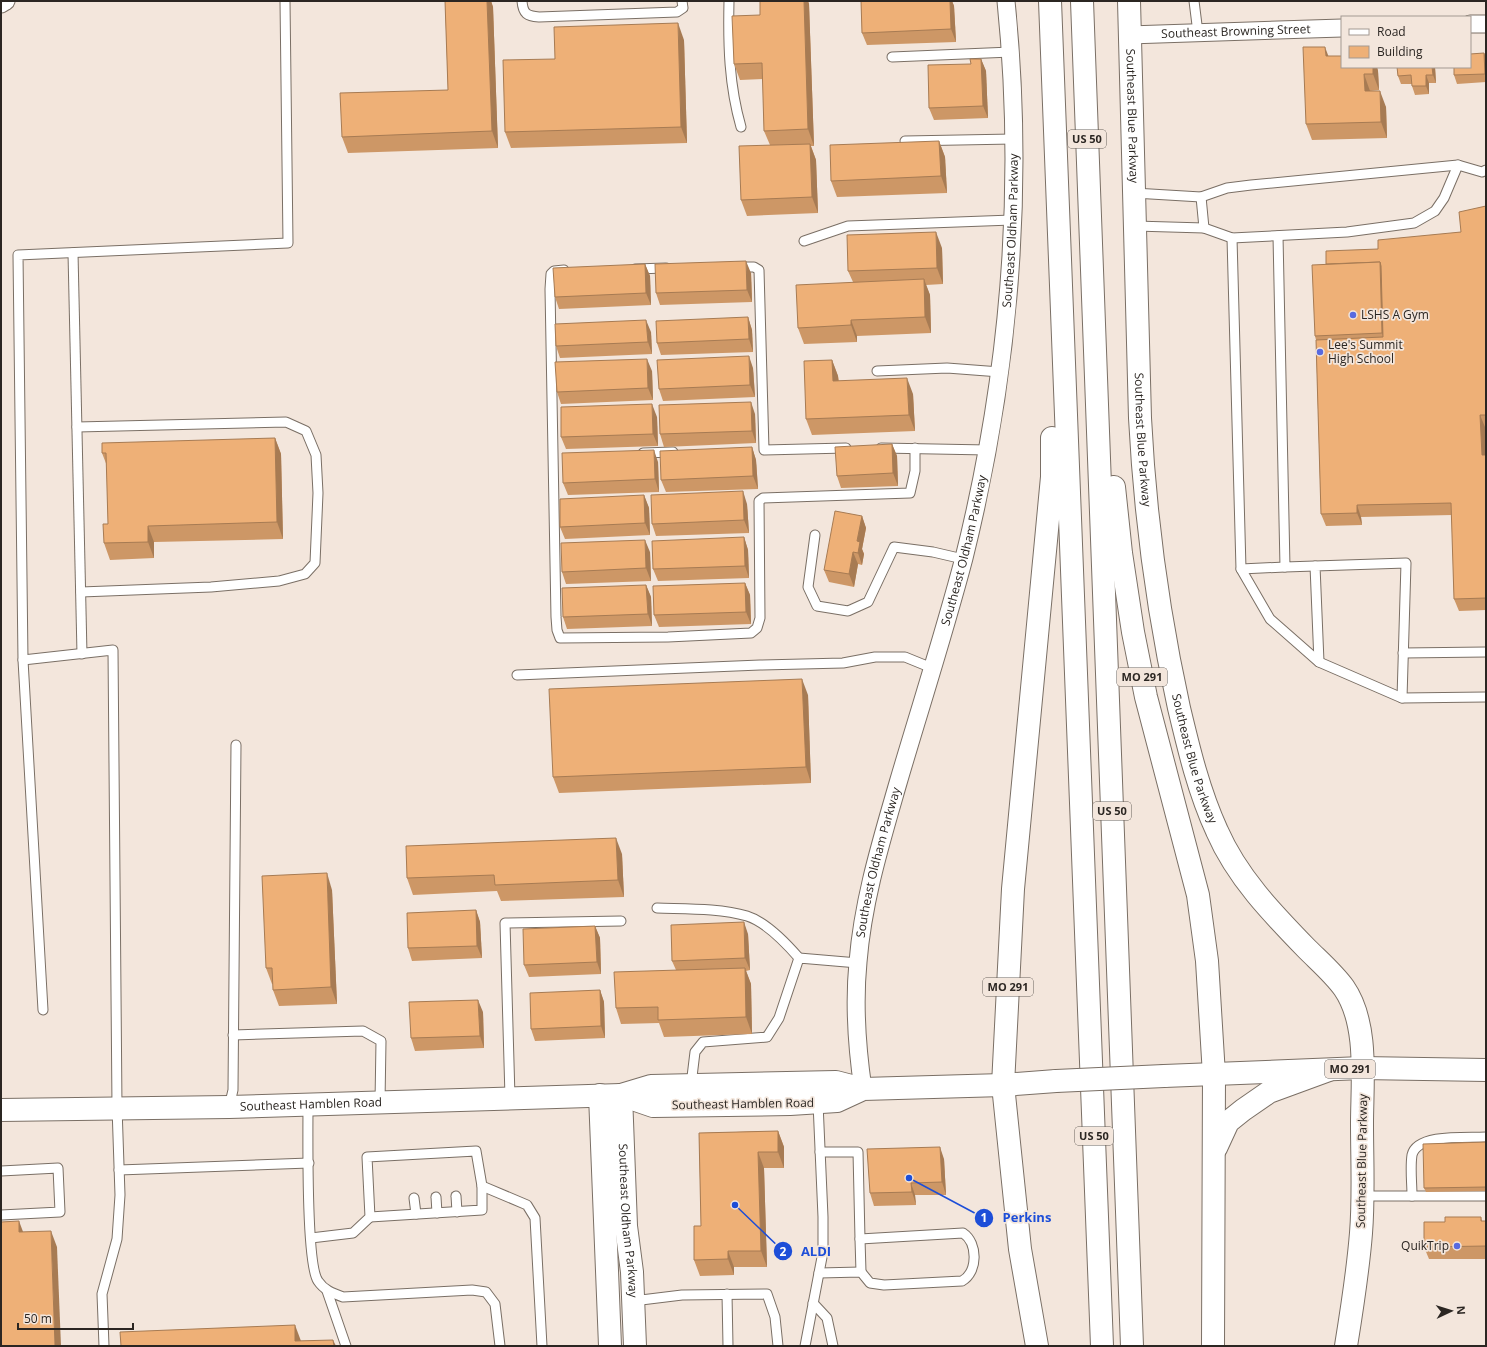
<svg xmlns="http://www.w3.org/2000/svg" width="1487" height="1347" viewBox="0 0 1487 1347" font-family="'Open Sans',sans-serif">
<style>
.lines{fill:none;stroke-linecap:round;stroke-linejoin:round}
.lane-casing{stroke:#7a6f65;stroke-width:11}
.street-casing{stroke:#7a6f65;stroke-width:19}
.secondary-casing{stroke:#7a6f65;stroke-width:24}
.primary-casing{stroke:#7a6f65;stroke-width:24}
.highway-casing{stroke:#7a6f65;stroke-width:24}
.lane{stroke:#fff;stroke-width:9}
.street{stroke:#fff;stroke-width:17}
.secondary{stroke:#fff;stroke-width:22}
.primary{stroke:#fff;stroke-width:22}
.highway{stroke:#fff;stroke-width:22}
.primary-bridge-casing{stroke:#7a6f65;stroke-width:24;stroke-linecap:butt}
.primary-bridge{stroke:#fff;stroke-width:22}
.wall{fill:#cd9766}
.shaded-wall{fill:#a77b53}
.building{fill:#eeb077;stroke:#a77b53}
.poi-dot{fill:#586ae0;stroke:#f3e6dc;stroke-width:1.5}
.labels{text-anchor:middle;stroke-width:3.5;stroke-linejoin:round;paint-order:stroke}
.shield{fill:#f3e6dc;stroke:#67605a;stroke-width:1}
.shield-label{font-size:11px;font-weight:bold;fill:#2b2622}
.street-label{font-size:12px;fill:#2b2622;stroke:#f3e6dc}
.poi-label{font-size:12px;fill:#2b2622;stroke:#f3e6dc;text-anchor:start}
.leader{fill:none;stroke:#1d4ed8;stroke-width:1.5}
.callout-dot{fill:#1d4ed8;stroke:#f3e6dc;stroke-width:1.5}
.mark-label{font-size:12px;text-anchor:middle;font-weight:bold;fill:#fff}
.callout-label{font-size:13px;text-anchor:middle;font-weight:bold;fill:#1d4ed8;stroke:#f3e6dc;stroke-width:3.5;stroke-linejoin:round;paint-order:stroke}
</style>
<rect width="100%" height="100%" fill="#f3e6dc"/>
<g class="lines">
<g class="lane-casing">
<g id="lane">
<path d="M522,1C523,14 527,16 539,17L677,12L683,8L682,1"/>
<path d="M729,1C728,45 729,85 741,127"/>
<path d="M1194,1L1198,33"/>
<path d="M892,57L1011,52"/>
<path d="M905,141L1013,139"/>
<path d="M1134,193L1201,197L1227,188L1251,185L1458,165L1482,172L1486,170"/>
<path d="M1201,197L1204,228"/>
<path d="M1135,226L1204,228L1232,238L1347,232L1414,223L1435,211L1444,198L1458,165"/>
<path d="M1278,236L1285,567L1315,566"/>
<path d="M1232,238L1241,569L1270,619L1319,662L1402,698L1486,697"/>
<path d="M804,241L848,226L1012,220"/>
<path d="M73,253L82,654"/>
<path d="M737,267H754L759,270L764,450L846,448"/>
<path d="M635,269L666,268"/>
<path d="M564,270L554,271L551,274L550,289L556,617L557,630L560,638L668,637L751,633L757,628L760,618L759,501L763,498L910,493L915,471V448"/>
<path d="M877,371L947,368L1000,372"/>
<path d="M77,427L286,422L306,431L316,455L318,493L315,563L305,574L279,581L211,587L81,592"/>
<path d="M881,448L988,450"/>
<path d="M643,453L673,452"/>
<path d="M815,535L808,587L817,606L848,611L868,602L894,547L933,552L963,559"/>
<path d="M1241,569L1285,567"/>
<path d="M1403,653L1486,652"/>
<path d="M23,660L43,1010"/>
<path d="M1319,662L1315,566L1406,563L1402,698"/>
<path d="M517,675L760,665L843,663L875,657H905L932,668"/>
<path d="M657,908C685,909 720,908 747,916C766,922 786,943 799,958"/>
<path d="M233,1035L363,1031L381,1041L380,1102"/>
<path d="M691,1085L695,1052L703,1042L767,1037L779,1018L799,958L858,963"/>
<path d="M510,1097L505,923L621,921"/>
<path d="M308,1104C308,1133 306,1264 318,1281C324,1290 332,1293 343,1297L472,1290L486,1292L495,1304L500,1346"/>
<path d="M229,1107L233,1090L236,745"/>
<path d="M119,1170L309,1163"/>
<path d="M1,1171L58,1168L60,1212L1,1215"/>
<path d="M456,1196L457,1212"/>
<path d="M1363,1196H1486"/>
<path d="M1412,1196C1412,1183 1410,1168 1412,1155C1417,1133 1469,1138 1486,1137"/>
<path d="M436,1197L437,1213"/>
<path d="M414,1198L416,1214"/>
<path d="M370,1217L482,1210V1186"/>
<path d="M311,1238L353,1233L370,1217L367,1157L476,1151L482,1186L527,1205L535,1218L542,1346"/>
<path d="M860,1239L861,1272"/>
<path d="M819,1273L861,1272L870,1283L884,1285L962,1281C978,1272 978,1243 963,1233L860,1239L858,1152H820"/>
<path d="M327,1291L346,1346"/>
<path d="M727,1294L728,1346"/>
<path d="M633,1301L682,1295L767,1294L775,1317L778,1346"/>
<path d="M813,1303L827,1318L833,1346"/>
<path d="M104,1346L102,1294L117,1239L120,1195L117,1107L113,650L23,660L18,255L288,243L285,1"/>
<path d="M805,1346L823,1252V1217L818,1103"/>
</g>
</g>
<g class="street-casing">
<g id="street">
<path d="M1,4L6,1"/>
<path d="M1470,24H1486"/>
<path id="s1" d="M1129,35L1342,28"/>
<path id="s2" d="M863,1089C857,1048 854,1003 858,962C863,900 881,842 898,783C920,708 944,634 964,558C1009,377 1025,188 1006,1"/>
</g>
</g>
<g class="secondary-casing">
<g id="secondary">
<path id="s3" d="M1129,1L1140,418C1145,516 1158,613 1179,708C1189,750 1199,792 1217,831C1237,877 1272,913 1307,949C1319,961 1334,974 1344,988C1369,1024 1362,1082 1362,1124C1362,1160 1364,1197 1361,1233C1358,1271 1352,1309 1346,1346"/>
<path d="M863,1089L837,1101L790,1104L653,1106L621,1095L651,1086L836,1082L863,1089L1003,1085"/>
<path d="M600,1095L610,1346"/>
<path id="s4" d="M1,1110L229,1107L621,1095L626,1226L632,1272L635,1346"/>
</g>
</g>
<g class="primary-casing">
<g id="primary">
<path d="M1164,1076L1362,1068L1486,1070"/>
<path d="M1003,1085L1056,1081"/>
</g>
</g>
<g class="highway-casing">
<g id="highway">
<path d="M1050,1L1102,1346"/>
<path d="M1082,1L1132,1346"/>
<path d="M1114,487L1121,553L1133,632L1146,697L1198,895L1207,961L1214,1075L1213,1346"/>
<path d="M1216,1148L1228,1122L1243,1110L1269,1092L1329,1070"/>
<path d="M1037,1346L1020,1249L1003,1085L1013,889L1052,477V438"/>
</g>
</g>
<use href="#lane" class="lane"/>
<use href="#street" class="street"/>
<use href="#secondary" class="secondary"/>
<use href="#primary" class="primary"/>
<use href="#highway" class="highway"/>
<g class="primary-bridge-casing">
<path id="primary-bridge" d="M1056,1081L1164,1076"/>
</g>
<use href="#primary-bridge" class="primary-bridge"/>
</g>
<g class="wall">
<path d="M445,1H491L493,7L498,148L348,153L342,137L448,90Z"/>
<path d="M760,1H808L809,4L814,146H811L816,160L818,213L747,216L741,200L770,145L764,131L763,79L740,80L734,64L760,15Z"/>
<path d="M861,1H952L954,6L956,42L867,45L862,33Z"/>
<path d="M684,40L687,143L511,148L505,132L555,59Z"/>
<path d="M1484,53L1486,57V82L1457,84L1454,75Z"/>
<path d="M1329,56L1342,67H1377L1378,71L1379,90L1370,91L1386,107L1387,138L1312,140L1306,124Z"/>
<path d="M981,59L986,71L988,118L934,120L929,108L971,64Z"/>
<path d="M1397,67H1435L1436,83H1429V94L1415,95L1412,86V84H1401L1398,76Z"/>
<path d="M939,141L945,157L947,193L837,197L831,181Z"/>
<path d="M1486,206V427H1485L1486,455V610L1459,611L1454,599L1452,515L1361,517L1362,525L1326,526L1321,514L1316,340L1315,336L1326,264L1378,249L1461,232Z"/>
<path d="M942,248L943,284L926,285L930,295L931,333L857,336V342L804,344L798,328L853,282L848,271Z"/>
<path d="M645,264L650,276L651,305L559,309L555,297Z"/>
<path d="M751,273L752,302L660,305L656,293Z"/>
<path d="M748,317L752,330L753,352L661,355L657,343Z"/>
<path d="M651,332L652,354L560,358L556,346Z"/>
<path d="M832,360L838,376L839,381L913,394L915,431L812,435L806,419Z"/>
<path d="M753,368L755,397L663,401L659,389Z"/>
<path d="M652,371L653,400L561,404L557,392Z"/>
<path d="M755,414L756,443L664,447L660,434Z"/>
<path d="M657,417L658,446L566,449L561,437Z"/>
<path d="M275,438L281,454L283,539L154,542V558L110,560L104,543L108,524L107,466L102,453Z"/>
<path d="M892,444L897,456L898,486L841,488L837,476Z"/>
<path d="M752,447L756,460L758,489L666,492L661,480Z"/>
<path d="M658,462L659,492L568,495L563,483Z"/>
<path d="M644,495L649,508L650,535L565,539L560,527Z"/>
<path d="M747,504L749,533L656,536L652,524Z"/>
<path d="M862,516L866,528L862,549L864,554L862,565L858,564L854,587L829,582L824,570Z"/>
<path d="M744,537L748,550L749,578L658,581L653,569Z"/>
<path d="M650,552L651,581L566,584L562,572Z"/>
<path d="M745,583L750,595L751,624L659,627L654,615Z"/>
<path d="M646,585L651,597L652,626L567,629L563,617Z"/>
<path d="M808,695L811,783L559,793L553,777Z"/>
<path d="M622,854L624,897L501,901L497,891L413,895L407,878Z"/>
<path d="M332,890L337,1004L279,1006L273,990V984H272L266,968Z"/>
<path d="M476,910L480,922L482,958L412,961L408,948Z"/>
<path d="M595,926L600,938L601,974L529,977L524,965Z"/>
<path d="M748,934L750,970L746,971L751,984L752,1034L664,1037L659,1023L621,1024L616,1008L676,970L672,961Z"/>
<path d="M600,990L604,1002L605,1038L535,1041L531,1029Z"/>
<path d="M483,1012L484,1048L415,1051L411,1038Z"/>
<path d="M778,1131L784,1147V1168H764L767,1267H734V1275L700,1276L694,1260L701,1226L699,1133Z"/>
<path d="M1486,1142V1191L1426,1192L1424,1188Z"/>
<path d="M944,1159L946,1195H915L916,1205L874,1206L870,1193Z"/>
<path d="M1481,1217L1482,1221H1486V1259H1429L1424,1247L1445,1222Z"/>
</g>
<g class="shaded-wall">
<path d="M487,1H491L493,7L498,148L492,131Z"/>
<path d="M804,1H808L809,4L814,146L808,129Z"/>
<path d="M950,1H952L954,6L956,42L951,29Z"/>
<path d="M678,23L684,40L687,143L681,127Z"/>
<path d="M1325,47L1331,63L1326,56Z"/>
<path d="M1484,53L1486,57V76L1485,74Z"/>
<path d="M981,59L986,71L988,118L983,106Z"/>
<path d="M1373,67H1377L1378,71L1379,90L1373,74Z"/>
<path d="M1432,67H1435L1436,83L1433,75Z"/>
<path d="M1364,74L1370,91L1371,107L1365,91Z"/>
<path d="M1426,75L1429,83V94L1426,86Z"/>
<path d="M1380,91L1386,107L1387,138L1381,122Z"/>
<path d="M939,141L945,157L947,193L941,176Z"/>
<path d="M810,144L816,160L818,213L812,197Z"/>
<path d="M936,232L942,248L943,284L937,268Z"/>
<path d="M746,261L751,273L752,302L747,290Z"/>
<path d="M1380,262L1386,278L1388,349L1382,333Z"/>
<path d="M645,264L650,276L651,305L646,293Z"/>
<path d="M924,279L930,295L931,333L925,317Z"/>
<path d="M748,317L752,330L753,352L749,339Z"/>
<path d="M646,320L651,332L652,354L648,342Z"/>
<path d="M851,320L857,336V342L851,325Z"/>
<path d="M749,356L753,368L755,397L750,385Z"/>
<path d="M647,359L652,371L653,400L648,388Z"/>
<path d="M832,360L838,376L839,397L833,381Z"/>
<path d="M907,378L913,394L915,431L909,415Z"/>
<path d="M751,402L755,414L756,443L752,431Z"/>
<path d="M652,404L657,417L658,446L653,434Z"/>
<path d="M1480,415L1485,427L1486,458L1482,455Z"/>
<path d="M275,438L281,454L283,539L277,522Z"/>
<path d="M892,444L897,456L898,486L893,473Z"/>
<path d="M752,447L756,460L758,489L753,476Z"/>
<path d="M654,450L658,462L659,492L655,479Z"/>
<path d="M743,491L747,504L749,533L744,520Z"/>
<path d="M644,495L649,508L650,535L645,523Z"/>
<path d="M1357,505L1361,517L1362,525L1357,513Z"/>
<path d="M862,516L866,528L862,549L864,554L862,565L858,553L857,541Z"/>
<path d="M148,526L154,542V558L148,542Z"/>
<path d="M744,537L748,550L749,578L745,566Z"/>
<path d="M645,540L650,552L651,581L646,568Z"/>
<path d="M853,552L858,564L854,587L849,574Z"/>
<path d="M745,583L750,595L751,624L746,612Z"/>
<path d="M646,585L651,597L652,626L648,614Z"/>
<path d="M802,679L808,695L811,783L806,767Z"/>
<path d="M616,838L622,854L624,897L618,880Z"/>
<path d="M327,873L332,890L337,1004L331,987Z"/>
<path d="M476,910L480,922L482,958L477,946Z"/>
<path d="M744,922L748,934L750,970L745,958Z"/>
<path d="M595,926L600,938L601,974L597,962Z"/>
<path d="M745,968L751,984L752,1034L746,1017Z"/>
<path d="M600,990L604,1002L605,1038L601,1026Z"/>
<path d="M478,1000L483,1012L484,1048L480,1036Z"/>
<path d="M778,1131L784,1147V1168L778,1152Z"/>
<path d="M940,1147L944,1159L946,1195L942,1182Z"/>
<path d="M758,1152L764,1168L767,1267L761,1251Z"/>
<path d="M911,1183L915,1195L916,1205L912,1192Z"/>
<path d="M19,1221L25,1237L19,1232Z"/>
<path d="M51,1231L57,1247L61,1346H55Z"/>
<path d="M728,1251L734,1267V1275L728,1259Z"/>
<path d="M295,1325L301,1341H295Z"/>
<path d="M333,1340L336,1346H334Z"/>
</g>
<g class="building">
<path d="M445,1H487L492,131L342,137L340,93L448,90Z"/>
<path d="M760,1H804L808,129L764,131L762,63L734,64L732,16L760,15Z"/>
<path d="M861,1H950L951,29L862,33Z"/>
<path d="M678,23L681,127L505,132L503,60L555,59L554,27Z"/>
<path d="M1303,47H1325L1326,56H1342V67H1373V74H1364L1365,91H1380L1381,122L1306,124Z"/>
<path d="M1484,53L1485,74L1454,75V67H1470V54Z"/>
<path d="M970,59H981L983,106L929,108L928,65L971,64Z"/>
<path d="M1397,67H1432L1433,75H1426V86H1412L1411,75L1398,76Z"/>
<path d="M939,141L941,176L831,181L830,145Z"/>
<path d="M810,144L812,197L741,200L739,146Z"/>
<path d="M1486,206V415H1480L1482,455H1486V598L1454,599L1451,503L1357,505V513L1321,514L1316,340L1383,337L1381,266L1380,262L1326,264V251L1378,249V240L1461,232L1459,212Z"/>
<path d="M936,232L937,268L848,271L847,235Z"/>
<path d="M746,261L747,290L656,293L655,264Z"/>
<path d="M1380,262L1382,333L1315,336L1312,265Z"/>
<path d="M645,264L646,293L555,297L553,268Z"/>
<path d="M924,279L925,317L851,320V325L798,328L796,285Z"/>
<path d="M748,317L749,339L657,343L656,321Z"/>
<path d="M646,320L648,342L556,346L555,324Z"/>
<path d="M749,356L750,385L659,389L657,360Z"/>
<path d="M647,359L648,388L557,392L555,362Z"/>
<path d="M832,360L833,381L907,378L909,415L806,419L804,361Z"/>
<path d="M751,402L752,431L660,434L659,405Z"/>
<path d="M652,404L653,434L561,437V407Z"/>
<path d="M275,438L277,522L148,526V542L104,543L103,524H108L106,453H102V443Z"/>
<path d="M892,444L893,473L837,476L835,447Z"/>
<path d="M752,447L753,476L661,480L660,451Z"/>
<path d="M654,450L655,479L563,483L562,453Z"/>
<path d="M743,491L744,520L652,524L651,495Z"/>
<path d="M644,495L645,523L560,527V499Z"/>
<path d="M835,511L862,516L857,541L860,542L858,553L853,552L849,574L824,570Z"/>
<path d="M744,537L745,566L653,569L652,541Z"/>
<path d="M645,540L646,568L562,572L561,543Z"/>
<path d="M745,583L746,612L654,615L653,586Z"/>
<path d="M646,585L648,614L563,617L562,588Z"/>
<path d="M802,679L806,767L553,777L549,689Z"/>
<path d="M616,838L618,880L495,885L494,875L407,878L406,846Z"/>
<path d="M327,873L331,987L273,990L272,968H266L262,876Z"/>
<path d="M476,910L477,946L408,948L407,913Z"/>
<path d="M744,922L745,958L672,961L671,925Z"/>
<path d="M595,926L597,962L524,965L523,929Z"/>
<path d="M745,968L746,1017L658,1020V1007L616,1008L614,972Z"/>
<path d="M600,990L601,1026L531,1029L530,993Z"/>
<path d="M478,1000L480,1036L411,1038L409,1002Z"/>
<path d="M778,1131V1152H758L761,1251H728V1259L694,1260V1226H701L699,1133Z"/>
<path d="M1486,1142V1187L1424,1188L1423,1144Z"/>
<path d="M940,1147L942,1182L911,1183L912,1192L870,1193L867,1149Z"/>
<path d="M1445,1217H1481V1221H1486V1246L1424,1247V1222H1445Z"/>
<path d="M19,1221V1232L51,1231L55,1346H1V1222Z"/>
<path d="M295,1325V1341L333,1340L334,1346H121L120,1332Z"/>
</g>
<g class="poi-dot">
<circle cx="1353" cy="315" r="4"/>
<circle cx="1320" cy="352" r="4"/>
<circle cx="1457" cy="1246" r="4"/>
</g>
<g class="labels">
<g class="shield">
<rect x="1068" y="130" width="38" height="18" rx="3"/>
<rect x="1117" y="668" width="50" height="18" rx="3"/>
<rect x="1093" y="802" width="38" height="18" rx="3"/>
<rect x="983" y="978" width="50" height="18" rx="3"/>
<rect x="1325" y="1060" width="50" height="18" rx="3"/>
<rect x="1075" y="1127" width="38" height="18" rx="3"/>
</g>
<g class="shield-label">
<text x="1087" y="143">US 50</text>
<text x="1142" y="681">MO 291</text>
<text x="1112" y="815">US 50</text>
<text x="1008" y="991">MO 291</text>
<text x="1350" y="1073">MO 291</text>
<text x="1094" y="1140">US 50</text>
</g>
<g class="street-label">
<text dy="4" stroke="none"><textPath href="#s1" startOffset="107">Southeast Browning Street</textPath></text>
<text dy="4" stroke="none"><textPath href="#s3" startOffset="115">Southeast Blue Parkway</textPath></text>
<text dy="4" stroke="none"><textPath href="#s2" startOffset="877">Southeast Oldham Parkway</textPath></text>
<text dy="4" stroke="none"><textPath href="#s3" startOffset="439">Southeast Blue Parkway</textPath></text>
<text dy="4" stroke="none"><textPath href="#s2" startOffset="553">Southeast Oldham Parkway</textPath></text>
<text dy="4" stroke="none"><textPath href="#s3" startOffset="763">Southeast Blue Parkway</textPath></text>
<text dy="4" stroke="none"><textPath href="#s2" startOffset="229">Southeast Oldham Parkway</textPath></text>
<text dy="4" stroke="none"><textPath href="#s4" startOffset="310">Southeast Hamblen Road</textPath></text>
<text transform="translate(743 1104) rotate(-1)" y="4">Southeast Hamblen Road</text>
<text transform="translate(1362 1161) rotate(-89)" y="4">Southeast Blue Parkway</text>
<text dy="4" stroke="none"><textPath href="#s4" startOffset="746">Southeast Oldham Parkway</textPath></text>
</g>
<g class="poi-label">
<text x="1361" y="319">LSHS A Gym</text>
<text x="1328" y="349">Lee's Summit<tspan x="1328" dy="14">High School</tspan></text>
<text x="1449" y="1250" text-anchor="end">QuikTrip</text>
</g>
</g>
<path class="leader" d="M909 1178L984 1218M735 1205L783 1251"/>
<g class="callout-dot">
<circle cx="909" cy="1178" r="4"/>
<circle cx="735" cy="1205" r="4"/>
<circle cx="984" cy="1218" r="10"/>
<circle cx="783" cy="1251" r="10"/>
</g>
<g class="mark-label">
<text x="984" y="1222">1</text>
<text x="783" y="1256">2</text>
</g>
<g class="callout-label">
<text x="1027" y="1222">Perkins</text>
<text x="816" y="1256">ALDI</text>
</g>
<rect width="1487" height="1347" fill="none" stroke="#2b2622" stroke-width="4"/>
<rect x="1341" y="16" width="130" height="52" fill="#f3e6dc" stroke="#a39992"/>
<rect x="1349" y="29" width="20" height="6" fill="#ffffff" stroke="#a39992"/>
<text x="1377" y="36" font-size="12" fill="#2b2622">Road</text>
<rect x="1349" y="46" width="20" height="12" fill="#eeb077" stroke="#a39992"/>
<text x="1377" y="56" font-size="12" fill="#2b2622">Building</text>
<g transform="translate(1451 1311) rotate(86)" stroke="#f3e6dc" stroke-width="3" paint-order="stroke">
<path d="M0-3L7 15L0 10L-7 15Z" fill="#2b2622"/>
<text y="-6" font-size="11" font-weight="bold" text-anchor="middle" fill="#2b2622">N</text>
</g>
<path d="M18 1323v6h115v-6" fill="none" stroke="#2b2622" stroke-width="2"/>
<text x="24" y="1323" font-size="12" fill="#2b2622" stroke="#f3e6dc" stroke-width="3" paint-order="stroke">50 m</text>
</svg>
